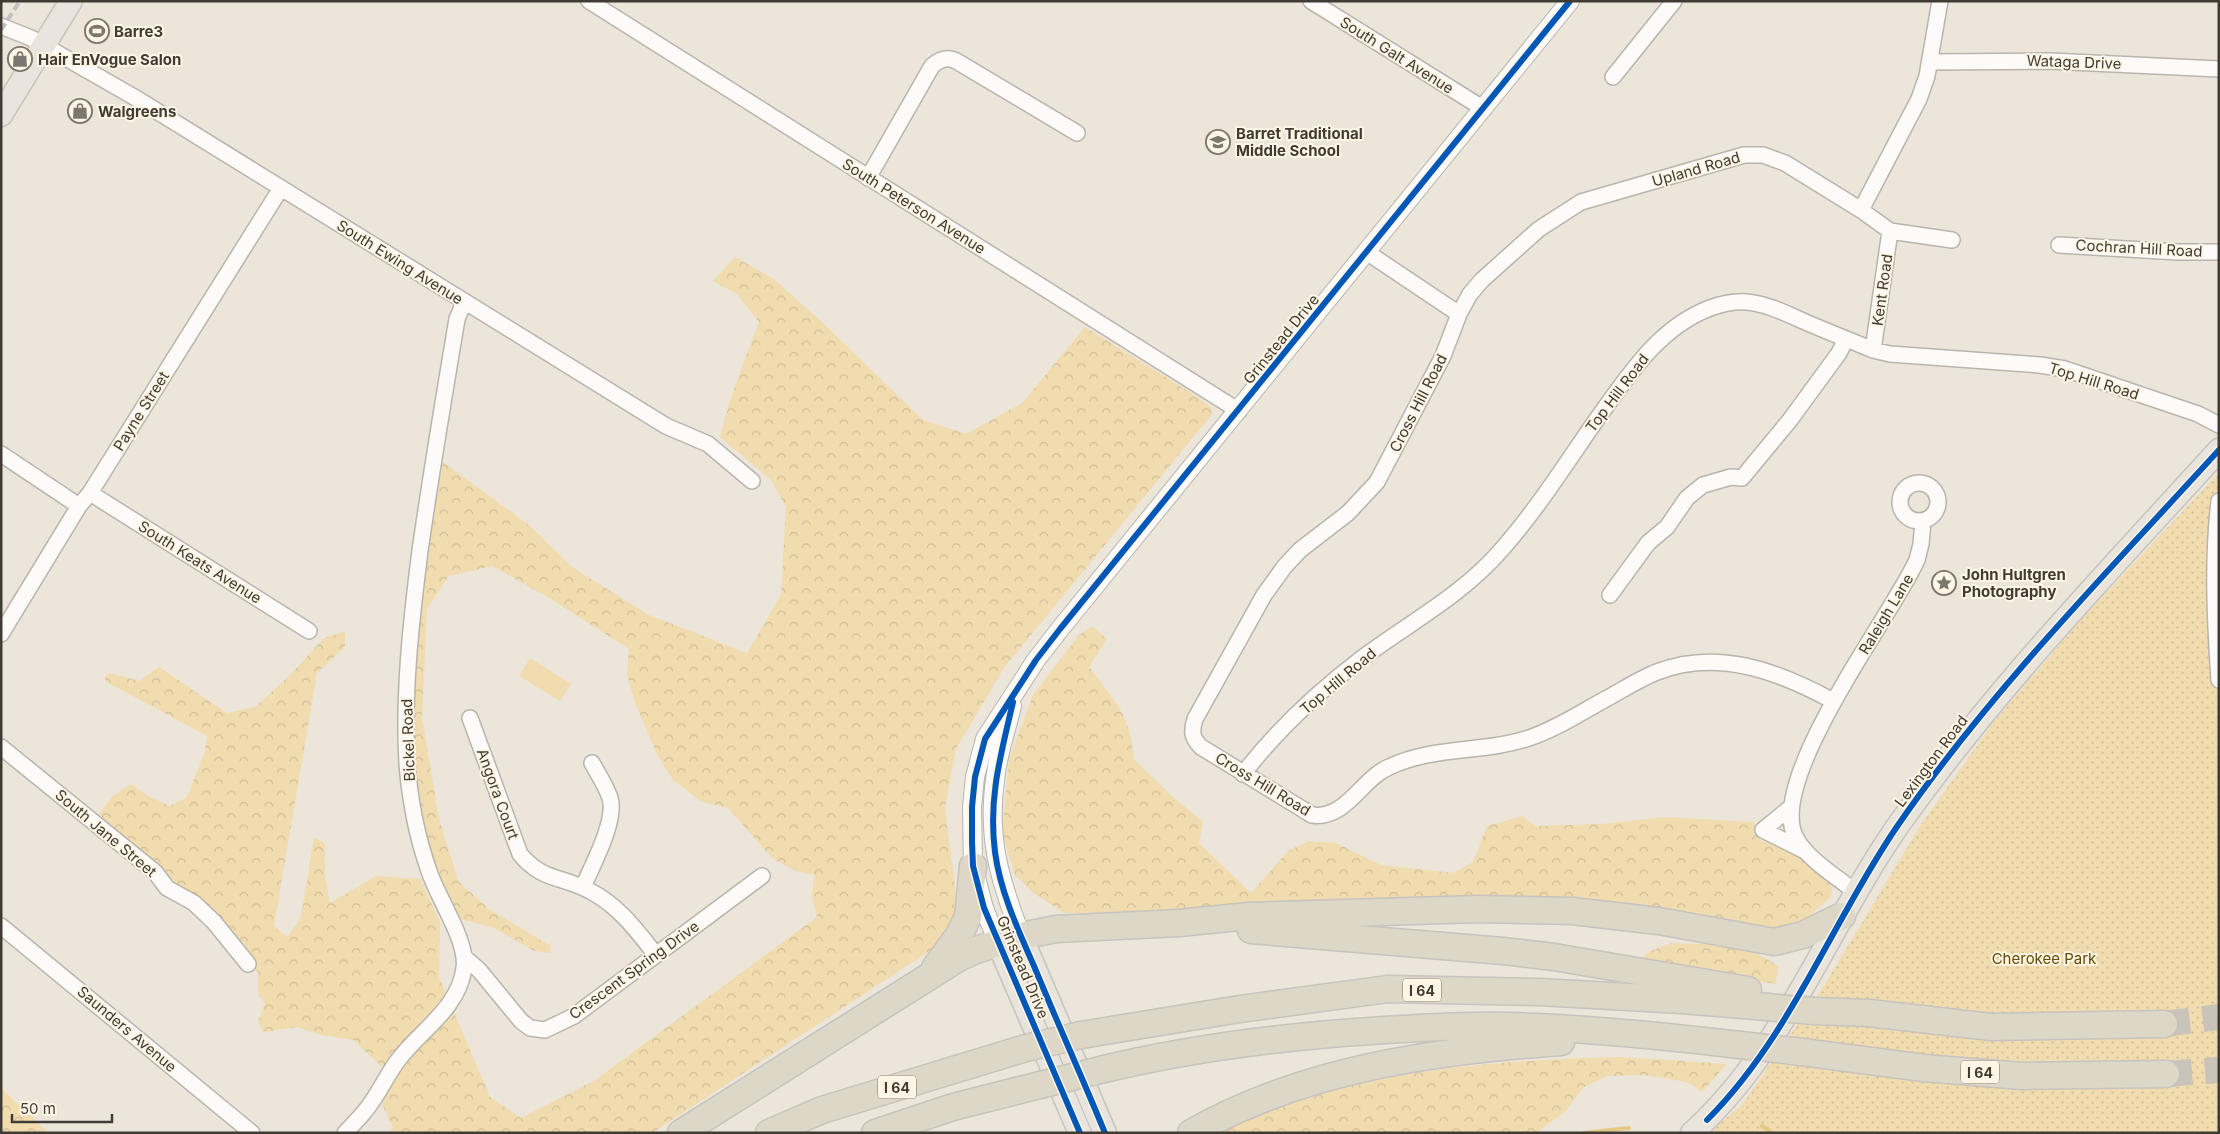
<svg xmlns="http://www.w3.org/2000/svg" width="2220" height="1134" viewBox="0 0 2220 1134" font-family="Inter,sans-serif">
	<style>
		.grass { fill: #f1dcb0 }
		.forest { fill: url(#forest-crowns) }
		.park { fill: url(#park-dots) }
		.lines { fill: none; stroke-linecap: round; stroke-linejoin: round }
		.stream { stroke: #e6c784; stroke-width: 4 }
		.motorway-tunnel { stroke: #c9c3b9; stroke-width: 26; stroke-dasharray: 26 13; stroke-linecap: butt }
		.minor-casing { stroke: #b9b5ac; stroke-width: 18 }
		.tertiary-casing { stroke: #b9b5ac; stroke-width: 20 }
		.primary-casing { stroke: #c7c3be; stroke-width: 25 }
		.motorway-casing { stroke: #c7c3be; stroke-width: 29 }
		.minor { stroke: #fcfbf9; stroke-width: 15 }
		.tertiary { stroke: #fcfbf9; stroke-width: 18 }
		.primary { stroke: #e9e5dc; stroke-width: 22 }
		.motorway { stroke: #ddd7c8; stroke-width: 26 }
		.rail { stroke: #c0c0bd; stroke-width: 4; stroke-dasharray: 8 4; stroke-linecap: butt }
		.motorway-bridge-casing { stroke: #c7c3be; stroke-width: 29; stroke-linecap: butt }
		.motorway-bridge { stroke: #ddd7c8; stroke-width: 26 }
		.cycleway-casing { stroke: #fef5e5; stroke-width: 9 }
		.cycleway { stroke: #0057b8; stroke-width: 6 }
		.labels { text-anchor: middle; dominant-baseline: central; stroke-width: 4; stroke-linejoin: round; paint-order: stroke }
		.shield { fill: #fef5e5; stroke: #797469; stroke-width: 1 }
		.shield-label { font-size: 14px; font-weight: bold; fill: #403c34 }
		.poi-label { font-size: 15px; font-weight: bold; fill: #403c34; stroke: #fef5e5; text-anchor: start }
		.street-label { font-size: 15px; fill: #403c34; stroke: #fef5e5 }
		.park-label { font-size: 15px; fill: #674b00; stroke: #fef5e5 }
	</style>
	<defs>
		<pattern id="forest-crowns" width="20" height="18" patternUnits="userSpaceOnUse" patternTransform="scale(1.25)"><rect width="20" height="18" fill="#f1dcb0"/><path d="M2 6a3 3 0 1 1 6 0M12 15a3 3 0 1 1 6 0" fill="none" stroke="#d0be98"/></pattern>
		<pattern id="park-dots" width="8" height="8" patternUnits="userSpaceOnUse" patternTransform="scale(1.25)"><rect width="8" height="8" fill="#f1dcb0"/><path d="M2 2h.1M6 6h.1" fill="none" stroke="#d0be98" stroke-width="1.8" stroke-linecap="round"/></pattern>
	</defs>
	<rect width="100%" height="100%" fill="#ebe5da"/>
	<!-- grass -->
	<path class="grass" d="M530,658L571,684L560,701L519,676Z"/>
	<!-- forest -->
	<path class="forest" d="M735,257L774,279L824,324L923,420L966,434L1022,403L1085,327L1188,391L1211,407L1213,413L1004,668L956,749L945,807L955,888L954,917L934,948L652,1133H388L393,1128L382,1104L395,1079L353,1040L321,1035L297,1027L263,1032L258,1022L265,1004L258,993V973L226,928L97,816L113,796L131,784L150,797L170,806L187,797L204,754L207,736L105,681V677L110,673L139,681L159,667L227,713L255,707L289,676L324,638L345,631V647L317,673L274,926L287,937L301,917L314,837L325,844V876L330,903L376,876L420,879L440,922L439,977L490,1097L521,1118L595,1080L817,917L812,896L814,875L791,869L772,858L728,808L702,802L673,780L658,756L636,705L627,675L629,649L551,599L492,566L449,576L427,609L422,717L439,818L458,881L489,909L549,945L552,953L534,951L494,928L460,919L434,869L414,771L411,694L418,590L443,462L529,525L572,567L649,615L747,653L781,595L786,507L771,480L720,437L731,397L759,322L737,294L713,281Z
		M1092,626L1107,639L1089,667C1115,702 1130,713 1134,759L1172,796L1203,822L1199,843L1251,893L1288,851L1309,841L1336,843L1381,865L1453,873L1473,862L1487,826L1522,816L1536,826L1601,824L1665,817L1754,822L1760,840C1790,849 1814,858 1833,883L1831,897L1796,927L1764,931L1722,918L1644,905L1531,897L1126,915L1064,913L1032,892L1015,875L1002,833L1009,760L1033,695L1079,635Z
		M1670,943C1711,945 1745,941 1779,967L1775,984L1641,959L1649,952Z
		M1620,1057L1727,1064L1702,1092L1691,1084L1681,1081L1644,1075L1608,1076L1584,1087L1565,1112L1536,1133H1219C1232,1123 1253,1118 1268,1112C1380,1069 1500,1060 1620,1057Z
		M1,1088L49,1133H1Z"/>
	<!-- park -->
	<path class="park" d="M2219,473V1133H1708L1742,1105L1825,984L1920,826L1993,723L2085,615Z"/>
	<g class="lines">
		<!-- stream -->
		<path class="stream" d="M1762,1126L1772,1133
			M1584,1133L1629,1128"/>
		<!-- motorway-tunnel -->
		<path class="motorway-tunnel" d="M2164,1024L2219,1017
			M2166,1074L2219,1070"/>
		<defs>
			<path id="minor" d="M589,1L1239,411
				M1311,1L1484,109
				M1,26L31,38L134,97L666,426L708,444L752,481
				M1930,62L2050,61L2219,69
				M1613,77L1674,1
				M868,178L932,66C940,59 948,56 958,62L1077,133
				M1861,210L1919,99L1927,76L1940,1
				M2059,245L2178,252H2219
				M1368,253L1459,314
				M1873,350L1890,231
				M1,454L79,506
				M1900 502a19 19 0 1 1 38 0a19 19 0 1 1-38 0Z
				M90,493L309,631
				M2219,501C2212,561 2215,620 2219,680
				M1610,595L1648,543L1667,527L1687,498L1703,485L1731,477L1742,478L1790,420L1839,353L1846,339
				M1,634L79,506L90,493L281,188
				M1833,701C1780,672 1718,648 1657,672C1639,679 1621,691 1604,700C1580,713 1556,729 1529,738C1484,753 1433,746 1389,767C1361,779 1346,820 1312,815L1201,747C1192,738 1191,732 1195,719L1264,595L1285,566L1300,550L1348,513L1377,482L1443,356L1459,314L1470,294L1482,280L1539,229L1581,202L1744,155H1763L1785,163L1861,210L1890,231L1952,240
				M470,718L520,854C542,881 562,876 590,891C618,905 637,931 656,955
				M1,747L155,872L167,888L194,903L214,922L248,964
				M1243,774C1276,731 1318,692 1361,659C1409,623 1463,595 1503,548C1538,508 1567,462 1597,419C1628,376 1658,328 1710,308C1721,304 1735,301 1747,302C1767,304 1785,313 1803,321C1826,331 1849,340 1873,350L1890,354L2040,365L2065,369L2198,414L2219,425
				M1791,807L1763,830L1803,850
				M583,887C592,866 617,820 610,798C606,786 598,774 592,763
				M1856,892C1838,878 1804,857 1795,836C1768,777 1891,617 1917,560L1921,544L1923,521
				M1,926L252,1133
				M464,957L479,970L521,1021L530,1028L545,1030L574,1016L762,876
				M345,1133C354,1123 364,1114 371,1103C381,1089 388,1073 399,1059C421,1030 459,1008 464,968C468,941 438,899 429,871C417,837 410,801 407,764C403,693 411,622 420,551C431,473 444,396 457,319L464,302"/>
			<path id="tertiary" d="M1012,706C1007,728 999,750 996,773C986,836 999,878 1021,936
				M998,943L984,908L973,866L972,807L975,777L985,739L1036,660L1060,629L1570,1"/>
			<path id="primary" d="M1,115L71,1
				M1021,936L1105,1133
				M998,943L1080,1133
				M1692,1133C1785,1049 1827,928 1897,827C1993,691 2108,572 2219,450"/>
			<path id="motorway" d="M1251,930L1503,951L1554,957L1748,990
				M935,968L959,935L968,917L973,866
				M1814,1011L1869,1013L1991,1027L2164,1024
				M1081,1035L1240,1009L1388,989L1540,992L1682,1000L1767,1007
				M1794,1051L1924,1068L2022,1076L2166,1074
				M1092,1072C1188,1048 1286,1036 1385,1030C1435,1027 1486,1024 1536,1027C1604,1030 1672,1037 1740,1045
				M681,1133L960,957L976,950L1021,936L1056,929L1179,923L1249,916L1479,909L1572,911L1659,921L1774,942L1803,935L1842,916
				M769,1133L822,1110L1026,1048
				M875,1133L953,1107L1040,1085
				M1191,1133C1303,1069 1434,1051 1561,1042"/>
		</defs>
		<!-- minor casing -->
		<use href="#minor" class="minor-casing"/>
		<!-- tertiary casing -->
		<use href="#tertiary" class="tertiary-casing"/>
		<!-- primary casing -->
		<use href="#primary" class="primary-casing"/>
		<!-- motorway casing -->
		<use href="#motorway" class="motorway-casing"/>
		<!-- minor -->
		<use href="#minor" class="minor"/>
		<!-- tertiary -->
		<use href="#tertiary" class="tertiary"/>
		<!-- primary -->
		<use href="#primary" class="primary"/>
		<!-- motorway -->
		<use href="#motorway" class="motorway"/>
		<!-- rail -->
		<path class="rail" d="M1,30L20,1"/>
		<defs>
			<path id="motorway-bridge" d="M1767,1007L1814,1011
				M1740,1045L1794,1051
				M1026,1048L1081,1035
				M1040,1085L1092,1072"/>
		</defs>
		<!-- motorway-bridge casing -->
		<use href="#motorway-bridge" class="motorway-bridge-casing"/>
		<!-- motorway-bridge -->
		<use href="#motorway-bridge" class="motorway-bridge"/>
		<defs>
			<path id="cycleway" d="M1013,702C1001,754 988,798 995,852C1000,891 1018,930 1034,966C1057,1022 1082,1077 1105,1133
				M1707,1120C1790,1037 1831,924 1896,828C1990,691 2108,572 2219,450
				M1080,1133L984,908L973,866L972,842V807L975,777L985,739L1036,660L1060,629L1570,1"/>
		</defs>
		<!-- cycleway casing -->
		<use href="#cycleway" class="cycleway-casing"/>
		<!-- cycleway -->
		<use href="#cycleway" class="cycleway"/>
	</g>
	<!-- icons -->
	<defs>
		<symbol id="stadium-ring" viewBox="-11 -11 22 22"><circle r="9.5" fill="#fef5e5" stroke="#7c776e" stroke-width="1.5"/><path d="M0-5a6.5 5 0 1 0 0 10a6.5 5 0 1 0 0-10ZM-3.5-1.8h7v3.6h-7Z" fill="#7c776e"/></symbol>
		<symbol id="shop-ring" viewBox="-11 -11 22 22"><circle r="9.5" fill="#fef5e5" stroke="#7c776e" stroke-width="1.5"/><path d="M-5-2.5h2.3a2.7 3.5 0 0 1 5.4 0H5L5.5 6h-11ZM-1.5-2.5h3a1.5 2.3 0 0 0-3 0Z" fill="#7c776e"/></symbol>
		<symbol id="school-ring" viewBox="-11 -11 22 22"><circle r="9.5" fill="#fef5e5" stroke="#7c776e" stroke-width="1.5"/><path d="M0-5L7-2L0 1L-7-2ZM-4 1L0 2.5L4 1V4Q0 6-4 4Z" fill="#7c776e"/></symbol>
		<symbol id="sight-ring" viewBox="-11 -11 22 22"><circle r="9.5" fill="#fef5e5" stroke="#7c776e" stroke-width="1.5"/><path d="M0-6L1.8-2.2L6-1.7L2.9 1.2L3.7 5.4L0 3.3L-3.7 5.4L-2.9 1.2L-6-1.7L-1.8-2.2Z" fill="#7c776e"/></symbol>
	</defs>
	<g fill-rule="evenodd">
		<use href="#stadium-ring" x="83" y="17" width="28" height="28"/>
		<use href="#shop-ring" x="6" y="45" width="28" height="28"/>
		<use href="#shop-ring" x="66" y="97" width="28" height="28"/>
		<use href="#school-ring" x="1204" y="128" width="28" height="28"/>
		<use href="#sight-ring" x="1930" y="569" width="28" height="28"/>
	</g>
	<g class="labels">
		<!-- shield labels -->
		<g class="shield">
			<rect x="1403" y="978.5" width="38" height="23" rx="4"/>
			<rect x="1961" y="1060.5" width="38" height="23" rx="4"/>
			<rect x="878" y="1075.5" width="38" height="23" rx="4"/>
		</g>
		<g class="shield-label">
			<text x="1422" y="990">I 64</text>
			<text x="1980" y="1072">I 64</text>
			<text x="897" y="1087">I 64</text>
		</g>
		<!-- poi labels -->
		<g class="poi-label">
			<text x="114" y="31">Barre3</text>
			<text x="38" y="59">Hair EnVogue Salon</text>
			<text x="98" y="111">Walgreens</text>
			<text x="1236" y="133">Barret Traditional<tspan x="1236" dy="17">Middle School</tspan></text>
			<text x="1962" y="574">John Hultgren<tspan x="1962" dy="17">Photography</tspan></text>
		</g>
		<!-- street labels -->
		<g class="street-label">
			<text transform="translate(1397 55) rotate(32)">South Galt Avenue</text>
			<text transform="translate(2074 62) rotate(2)">Wataga Drive</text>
			<text transform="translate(1696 169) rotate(-16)">Upland Road</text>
			<text transform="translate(914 206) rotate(32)">South Peterson Avenue</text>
			<text transform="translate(2139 248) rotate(3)">Cochran Hill Road</text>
			<text transform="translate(400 262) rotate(32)">South Ewing Avenue</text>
			<text transform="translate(1882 290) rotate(-82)">Kent Road</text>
			<text transform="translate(1281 339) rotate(-51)">Grinstead Drive</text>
			<text transform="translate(2094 381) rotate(17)">Top Hill Road</text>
			<text transform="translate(1617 393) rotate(-53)">Top Hill Road</text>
			<text transform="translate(1418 403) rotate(-63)">Cross Hill Road</text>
			<text transform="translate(141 411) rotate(-58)">Payne Street</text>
			<text transform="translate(200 562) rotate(32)">South Keats Avenue</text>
			<text transform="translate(1886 614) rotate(-59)">Raleigh Lane</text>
			<text transform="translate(1338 681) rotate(-40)">Top Hill Road</text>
			<text transform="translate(408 740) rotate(-92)">Bickel Road</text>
			<text transform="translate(1931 761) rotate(-53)">Lexington Road</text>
			<text transform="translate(1263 784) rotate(31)">Cross Hill Road</text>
			<text transform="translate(498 794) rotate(70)">Angora Court</text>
			<text transform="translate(106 833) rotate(40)">South Jane Street</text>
			<text transform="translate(1023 967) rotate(67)">Grinstead Drive</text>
			<text transform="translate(634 970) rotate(-36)">Crescent Spring Drive</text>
			<text transform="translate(127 1029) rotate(40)">Saunders Avenue</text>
		</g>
		<!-- park labels -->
		<g class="park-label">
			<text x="2044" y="958">Cherokee Park</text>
		</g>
	</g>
	<!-- border -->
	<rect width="2220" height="1134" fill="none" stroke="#403c34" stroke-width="5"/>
	<!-- scale -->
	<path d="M12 1114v8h100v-8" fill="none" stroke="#403c34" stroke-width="2.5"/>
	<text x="20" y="1114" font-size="15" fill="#403c34" stroke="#fef5e5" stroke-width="4" paint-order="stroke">50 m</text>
</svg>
